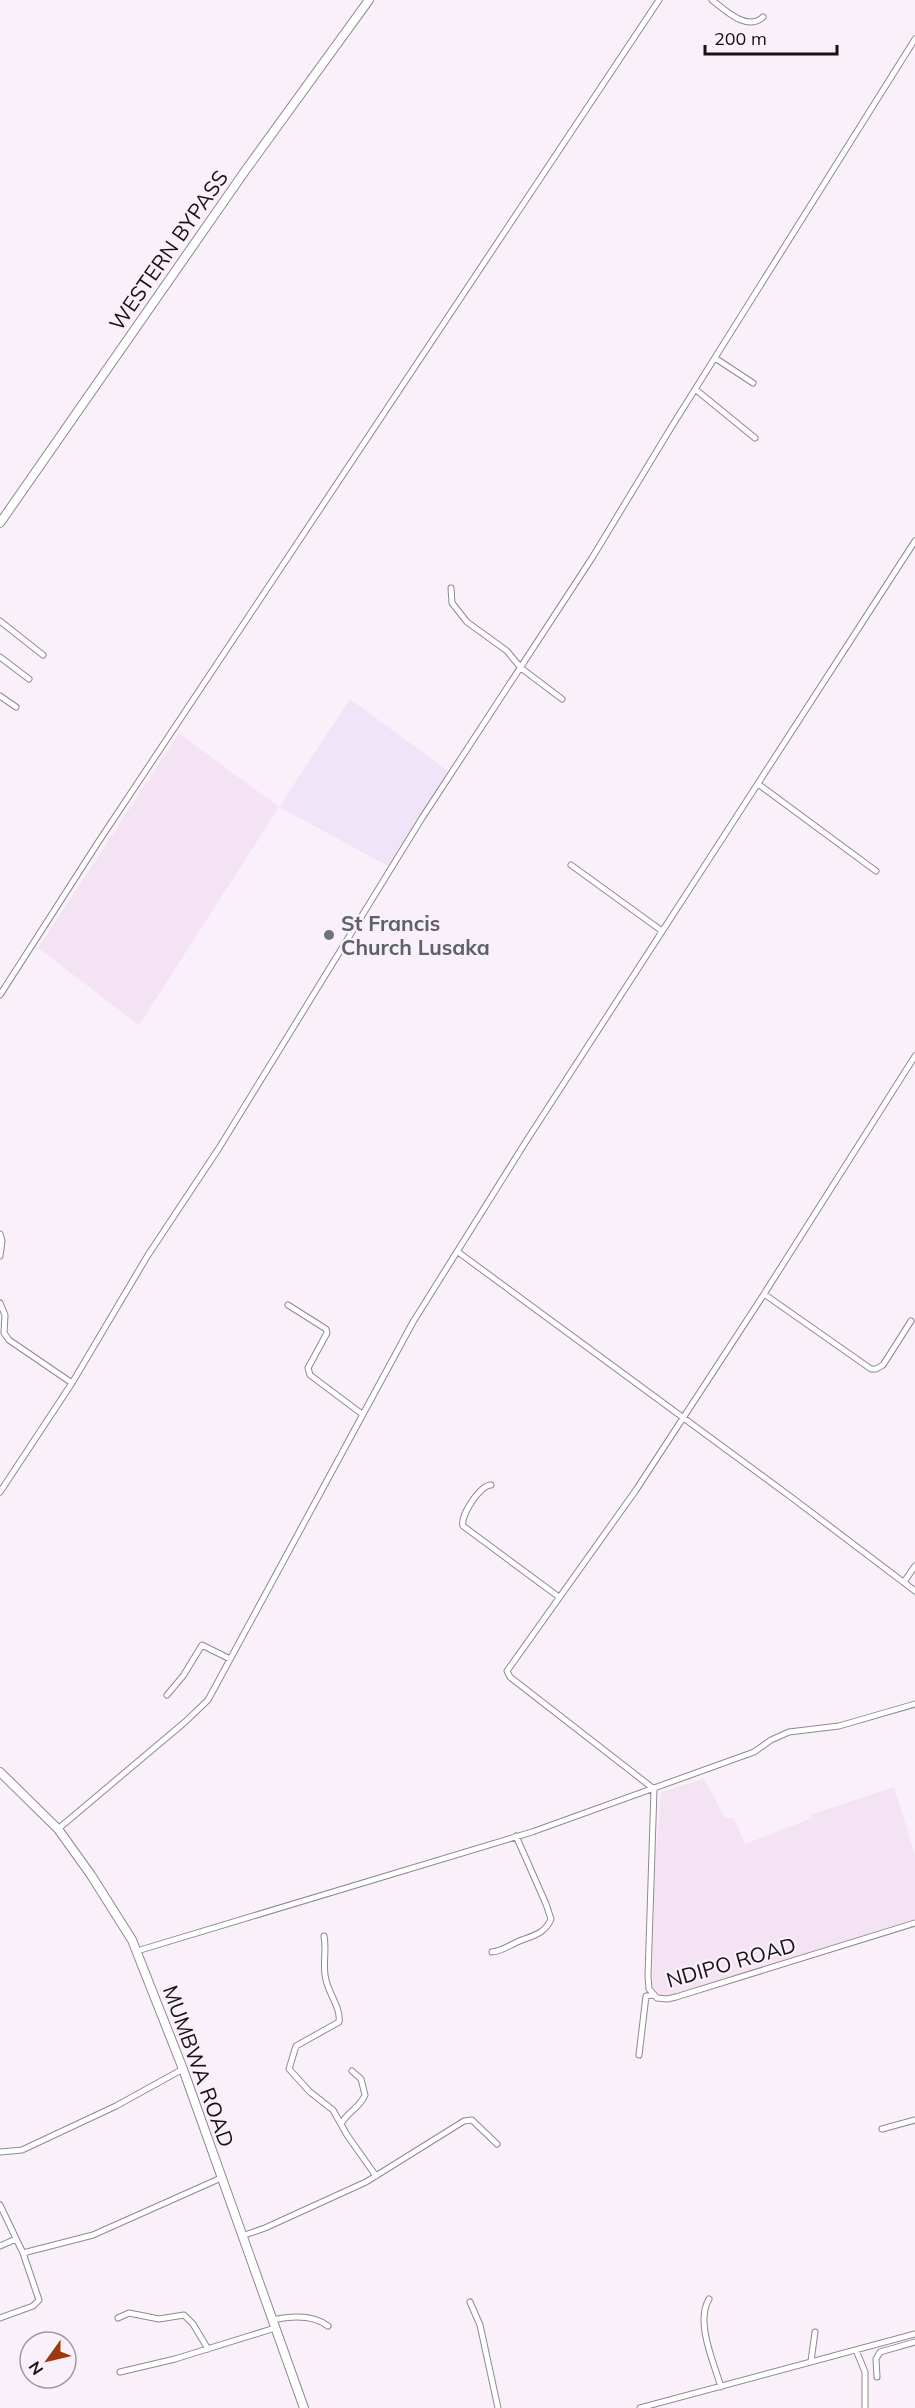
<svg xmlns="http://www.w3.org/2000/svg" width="915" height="2408" viewBox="0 0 915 2408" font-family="Mulish,sans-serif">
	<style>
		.commercial { fill: #f0e4f9 }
		.built { fill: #f4e4f3 }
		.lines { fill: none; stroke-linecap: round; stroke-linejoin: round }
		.street-casing { stroke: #918891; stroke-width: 7 }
		.primary-casing { stroke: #918891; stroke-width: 10 }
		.street { stroke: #fff; stroke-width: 5 }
		.primary { stroke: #fff; stroke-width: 8 }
		.worship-dot { fill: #6b7280; stroke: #faf0f9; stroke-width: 2 }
		.labels { text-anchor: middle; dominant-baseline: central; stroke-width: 4.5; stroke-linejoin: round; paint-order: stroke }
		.street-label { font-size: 21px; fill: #161316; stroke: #faf0f9 }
		.worship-label { font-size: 21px; font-weight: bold; fill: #5b616d; stroke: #faf0f9; text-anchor: start }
	</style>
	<rect width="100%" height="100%" fill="#faf0f9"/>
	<!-- commercial -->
	<path class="commercial" d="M350,699L449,772L390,867L279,807Z"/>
	<!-- built -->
	<path class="built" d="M179,733L279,807L139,1025L38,948Z
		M704,1779L725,1818H734L745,1844L812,1818L810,1815L894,1787L915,1855V1923L670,1999L662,1998L652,1992L655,1867L661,1792Z"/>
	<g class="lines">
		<defs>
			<path id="street" d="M712,0C725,10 747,32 763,17
				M715,358L753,383
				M695,389L755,438
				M451,588L452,603L467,622L507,651L521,668L562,699
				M0,621L43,655
				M0,657L29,679
				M0,696L16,707
				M758,784L876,871
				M571,865L662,931
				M0,995L97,844L659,0
				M915,1056L764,1294L636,1490L507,1671L510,1677L654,1789L648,1976L649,1989L657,1998L667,1999L676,1997L915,1923
				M458,1252L795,1500L915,1591
				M0,1256L2,1241L0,1234
				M764,1294L871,1369H876L883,1365L911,1321
				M0,1303L5,1315L4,1333L9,1340L72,1383
				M288,1305L326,1329L327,1333L308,1368L310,1375L362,1414
				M491,1485C480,1485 460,1516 463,1526L559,1597
				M0,1492L72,1383L148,1255L219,1148L422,818L592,558L672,426L915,39
				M904,1582L915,1566
				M167,1695L183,1676L202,1645L230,1659
				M58,1829L185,1722L208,1700L413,1322L525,1143L915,541
				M324,1936C327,1951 322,1965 326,1980C329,1994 341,2008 339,2022L296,2046L289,2069L310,2092L333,2110L347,2135L376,2176
				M137,1951L532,1832L754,1752L771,1740L789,1732L839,1726L915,1704
				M492,1952C501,1951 507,1947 515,1943C529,1936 544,1936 551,1919L546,1904L516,1836
				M639,2055L646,1996L653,1995
				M341,2124C347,2112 360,2108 365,2095L361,2079L352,2071
				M882,2129L915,2120
				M0,2152L22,2150L116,2106L183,2069
				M0,2205L23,2253L39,2300L33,2306L0,2318
				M242,2236L265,2228L366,2182L464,2121L472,2120L497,2144
				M0,2246L16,2239
				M23,2253L93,2235L221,2178
				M709,2299C695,2322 714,2363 721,2387
				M470,2302L480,2325L498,2408
				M118,2318L129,2313L159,2319L184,2315L193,2324L208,2349
				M272,2320C290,2316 313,2314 328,2326
				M856,2350L865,2372V2408
				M811,2361L815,2332
				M120,2372L175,2359L275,2328
				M877,2377L876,2359L880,2352L915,2342
				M640,2408L915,2334"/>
			<path id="primary" d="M0,523L245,171L369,0
				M0,1772L58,1829L91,1875L132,1940L183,2069L304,2408"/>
		</defs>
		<!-- street casing -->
		<use href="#street" class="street-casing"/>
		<!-- primary casing -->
		<use href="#primary" class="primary-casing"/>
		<!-- street -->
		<use href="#street" class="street"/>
		<!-- primary -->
		<use href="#primary" class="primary"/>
	</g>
	<!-- markers -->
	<circle class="worship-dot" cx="329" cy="935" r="6"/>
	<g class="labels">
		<!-- street labels -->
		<g class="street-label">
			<text transform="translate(168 250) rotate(-55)">WESTERN BYPASS</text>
			<text transform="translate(731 1962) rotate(-16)">NDIPO ROAD</text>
			<text transform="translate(199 2066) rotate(70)">MUMBWA ROAD</text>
		</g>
		<!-- worship labels -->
		<g class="worship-label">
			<text x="341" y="923">St Francis<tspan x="341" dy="24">Church Lusaka</tspan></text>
		</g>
	</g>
	<!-- north arrow -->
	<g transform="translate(48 2360) rotate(236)"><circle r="28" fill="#faf0f9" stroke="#9f989e" stroke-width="1.5"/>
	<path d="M0-4.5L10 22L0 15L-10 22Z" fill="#9e3810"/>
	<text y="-9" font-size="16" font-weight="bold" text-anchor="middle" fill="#161316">N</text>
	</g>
	<!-- scale -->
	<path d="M705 45v9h132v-9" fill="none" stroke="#161316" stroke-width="3"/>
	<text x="714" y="45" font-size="18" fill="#161316" stroke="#faf0f9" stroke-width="4.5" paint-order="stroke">200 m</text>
</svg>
